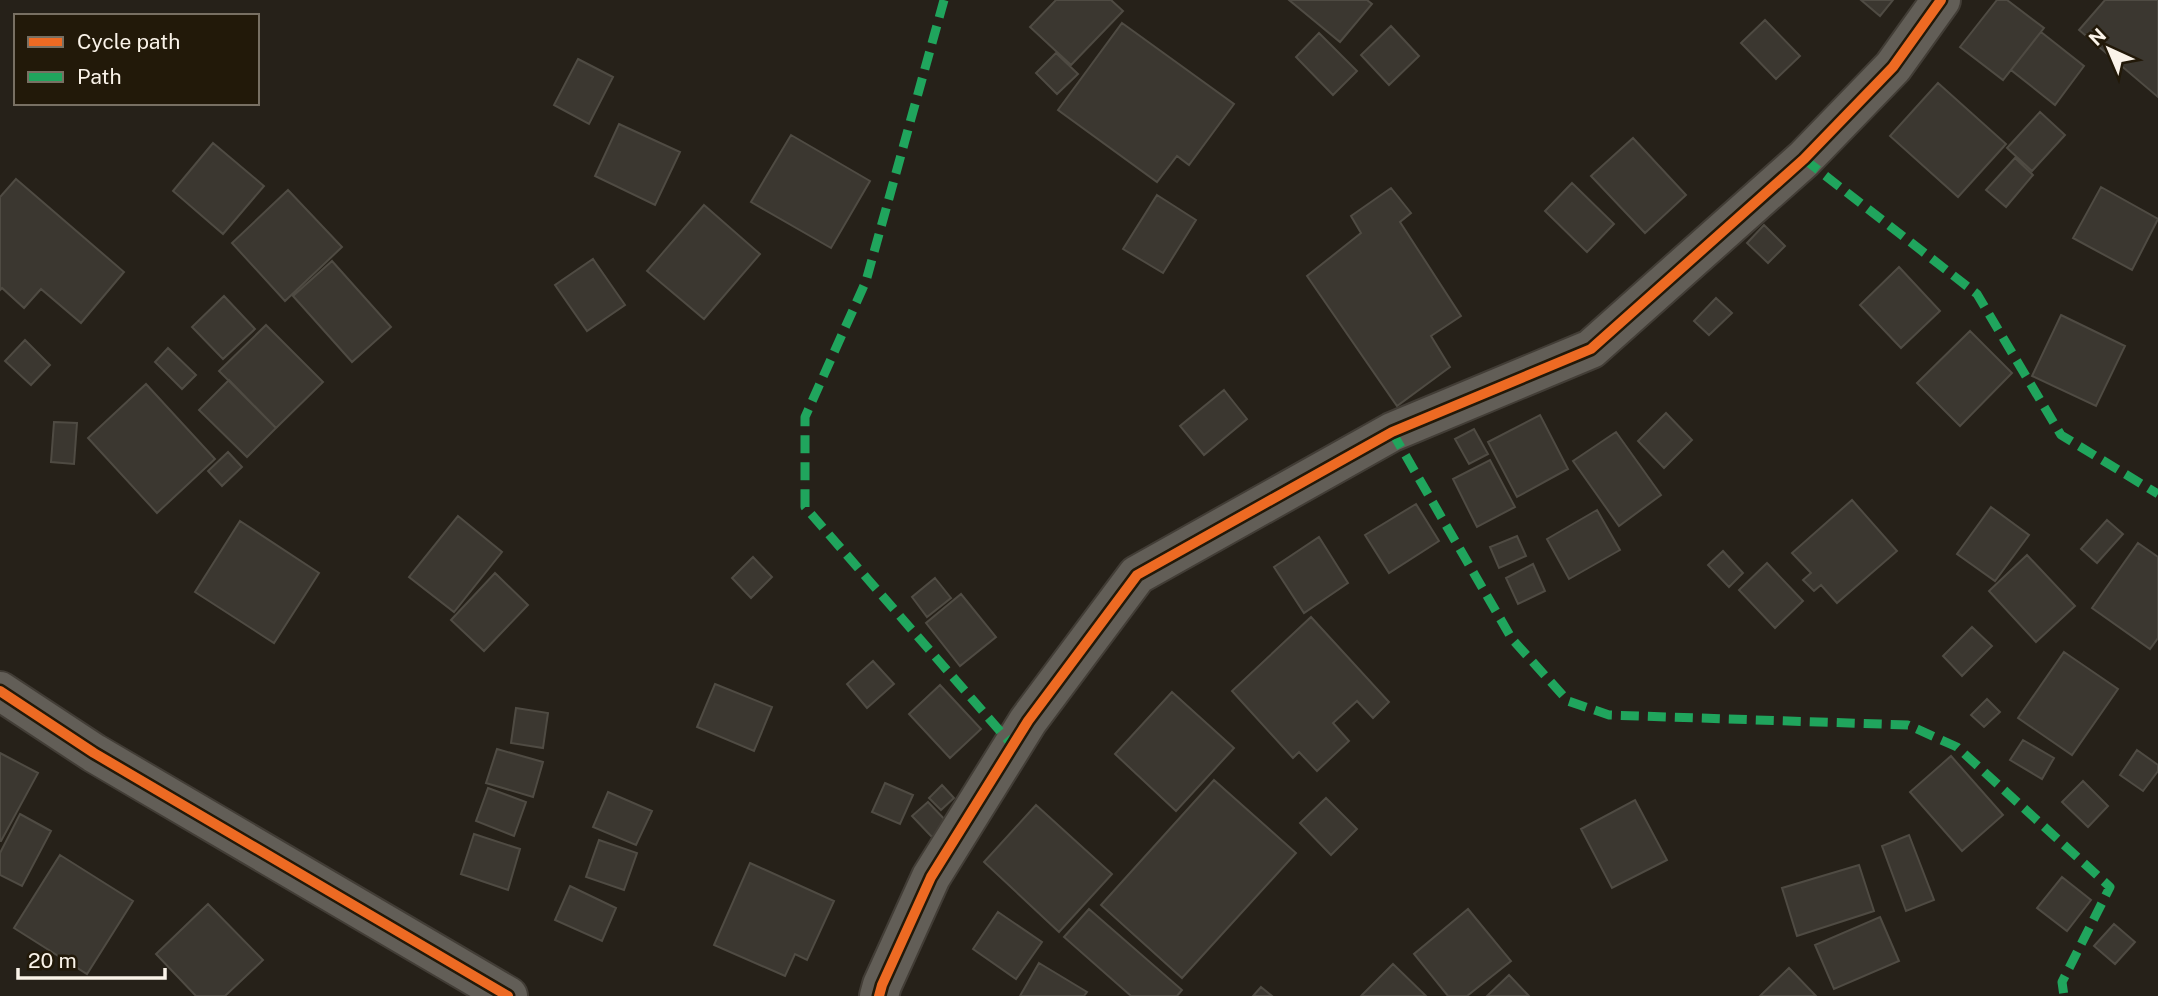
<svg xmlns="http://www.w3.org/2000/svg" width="2158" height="996" viewBox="0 0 2158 996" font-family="'Public Sans',sans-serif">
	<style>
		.building { fill: #3b3730; stroke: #4f4b43; stroke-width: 2 }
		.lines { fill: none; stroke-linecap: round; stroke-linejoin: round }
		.minor-casing { stroke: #423d36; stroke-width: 42 }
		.minor { stroke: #625e57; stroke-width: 38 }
		.quiet { stroke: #20a55d; stroke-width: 9; stroke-dasharray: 18 9; stroke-linecap: butt }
		.cycleway-casing { stroke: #221909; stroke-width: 15 }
		.cycleway { stroke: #ed6a23; stroke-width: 10 }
	</style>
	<rect width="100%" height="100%" fill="#262119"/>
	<!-- building -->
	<path class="building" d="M1056,0H1111L1123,11L1071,65L1030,27Z
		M1289,0H1367L1372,4L1340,42Z
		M1861,0H1893L1880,16Z
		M1997,0H2007L2044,28L2003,80L1960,47Z
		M2105,0H2158V97L2079,30Z
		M1765,20L1800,56L1776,79L1741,43Z
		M1122,23L1234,104L1189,165L1177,156L1157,182L1058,110Z
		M1391,26L1419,56L1389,85L1361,55Z
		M2041,32L2084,66L2055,105L2011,70Z
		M1319,33L1357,71L1333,95L1296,57Z
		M1056,53L1078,74L1057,94L1036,73Z
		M578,59L613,77L589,124L554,105Z
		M1938,83L2006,144L1958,197L1890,136Z
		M2040,112L2065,135L2032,171L2007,148Z
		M619,124L680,152L655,205L595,176Z
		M791,135L870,181L831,248L751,202Z
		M1633,138L1686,195L1645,233L1591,176Z
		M213,143L264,186L223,234L173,191Z
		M2015,158L2033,175L2006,207L1986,190Z
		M16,179L124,272L81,323L41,289L24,308L2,288L0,290V197Z
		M1572,183L1614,224L1587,252L1545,211Z
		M2101,187L2158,219L2132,270L2073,238Z
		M1391,188L1411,213L1400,222L1461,316L1431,336L1450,367L1397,406L1307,276L1361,233L1351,216Z
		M288,190L342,247L285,301L232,243Z
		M1157,195L1196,220L1163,273L1123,249Z
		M704,205L760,254L704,319L647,271Z
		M1764,225L1785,246L1768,263L1747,243Z
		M593,259L625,305L587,331L555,285Z
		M332,261L391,327L352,362L293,296Z
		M1899,267L1940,311L1901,348L1860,305Z
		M224,296L255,329L223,359L192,327Z
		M1716,298L1732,313L1709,335L1694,321Z
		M2061,315L2125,346L2096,406L2032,376Z
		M266,325L323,382L276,428L219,371Z
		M1970,331L2012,373L1960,426L1917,383Z
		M25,340L50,365L31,385L5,361Z
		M168,348L196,375L182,389L155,362Z
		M229,380L276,428L247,457L199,410Z
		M146,384L215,459L157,513L88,438Z
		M1224,390L1247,419L1204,455L1180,426Z
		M1666,413L1692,440L1664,468L1638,441Z
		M1540,415L1568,469L1517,497L1488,442Z
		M54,422L77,423L74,464L51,462Z
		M1474,429L1488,454L1469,464L1455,439Z
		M1616,432L1661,495L1619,526L1573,461Z
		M228,452L242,467L222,486L208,471Z
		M1490,460L1515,507L1477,527L1453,479Z
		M1852,500L1897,551L1837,603L1821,585L1814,591L1803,580L1811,573L1792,553Z
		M1416,504L1439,541L1389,573L1365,535Z
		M1991,507L2029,535L1995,581L1957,554Z
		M1597,510L1620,550L1569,579L1547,539Z
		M458,516L502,552L454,612L409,577Z
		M2107,520L2123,534L2097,563L2081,549Z
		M240,521L319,573L274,643L195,592Z
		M1517,536L1526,556L1499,568L1490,547Z
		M1319,537L1348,583L1304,613L1274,567Z
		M2138,543L2158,557V638L2150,649L2092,608Z
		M1723,551L1743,573L1729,587L1708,565Z
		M2027,555L2075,606L2036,642L1989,591Z
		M753,557L772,577L751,598L732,578Z
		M1767,563L1803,601L1775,628L1739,590Z
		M1533,564L1545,591L1518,604L1506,578Z
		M495,573L528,605L484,651L451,620Z
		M935,578L951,598L927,617L912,597Z
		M961,594L996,637L960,666L926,623Z
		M1311,617L1389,702L1373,718L1357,701L1333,723L1349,741L1317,771L1299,752L1293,758L1232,691Z
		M1972,627L1992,646L1962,676L1943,656Z
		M2064,652L2118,689L2072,755L2018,718Z
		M873,661L894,684L867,708L847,684Z
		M715,684L772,707L754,751L697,727Z
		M940,685L981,729L950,758L909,714Z
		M1172,692L1234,748L1176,811L1115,754Z
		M1987,699L2000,712L1984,727L1971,715Z
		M516,708L548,713L543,748L511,743Z
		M2023,740L2054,758L2042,779L2010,760Z
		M497,749L543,762L533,797L486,783Z
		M2137,750L2158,765V771L2143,791L2120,775Z
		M0,753L38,773L1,841H0Z
		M1951,756L2003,815L1962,851L1910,792Z
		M1214,780L1296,853L1182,978L1101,905Z
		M2083,781L2108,806L2088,827L2062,802Z
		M885,783L913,795L900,824L872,812Z
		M942,785L954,798L941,810L929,798Z
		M488,788L526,802L514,836L476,821Z
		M608,792L652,811L636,845L593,827Z
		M1326,798L1357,829L1331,855L1300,823Z
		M1635,800L1667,860L1612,888L1581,829Z
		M928,802L948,823L932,837L912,816Z
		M1036,805L1112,874L1059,932L984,862Z
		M20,814L51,831L22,886L0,875V853Z
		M474,834L520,849L508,890L461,874Z
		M1909,835L1934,900L1906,911L1882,846Z
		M599,840L637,853L624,890L586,877Z
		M60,855L133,901L87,974L14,928Z
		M750,863L834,901L807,960L795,954L785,976L714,945Z
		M1859,865L1874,911L1797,936L1782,888Z
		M2062,877L2091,900L2067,931L2037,908Z
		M570,886L616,908L602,941L555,920Z
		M208,904L263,960L225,996H196L156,954Z
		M1089,909L1182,990L1177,996H1131L1064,937Z
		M1468,909L1511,961L1467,996H1448L1414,954Z
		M998,912L1042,942L1016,979L973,949Z
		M1880,917L1899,961L1834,989L1815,945Z
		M2114,924L2135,942L2115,964L2094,946Z
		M1039,963L1087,992L1084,996H1020Z
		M1393,964L1426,996H1361Z
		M1789,968L1816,996H1760Z
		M1509,975L1529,996H1487Z
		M1261,987L1272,996H1253Z"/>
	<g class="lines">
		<defs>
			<path id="minor" d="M0,691L94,753L508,996
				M879,996L882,985L931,877L1028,721L1137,575L1392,432L1591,349L1804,159L1893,67L1941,0"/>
		</defs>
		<!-- minor casing -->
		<use href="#minor" class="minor-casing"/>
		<!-- minor -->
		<use href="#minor" class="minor"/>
		<!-- quiet -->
		<path class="quiet" d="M944,0L866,281L805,417V507L1013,746
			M1804,159L1977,294L2061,435L2158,494
			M1392,432L1512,639L1568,701L1609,715L1908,725L1957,747L2110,887L2062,982L2064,996"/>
		<defs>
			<path id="cycleway" d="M0,691L94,753L508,996
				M879,996L882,985L931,877L1028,721L1137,575L1392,432L1591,349L1804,159L1893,67L1941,0"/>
		</defs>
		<!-- cycleway casing -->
		<use href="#cycleway" class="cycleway-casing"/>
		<!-- cycleway -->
		<use href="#cycleway" class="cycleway"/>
	</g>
	<!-- legend -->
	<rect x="14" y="14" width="245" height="91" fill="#221909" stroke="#787063" stroke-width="2"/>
	<rect x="28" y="37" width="35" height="10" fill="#ed6a23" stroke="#787063" stroke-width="2"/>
	<text x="77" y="49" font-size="21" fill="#faf3e9">Cycle path</text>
	<rect x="28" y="72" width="35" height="10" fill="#20a55d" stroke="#787063" stroke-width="2"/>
	<text x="77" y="84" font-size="21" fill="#faf3e9">Path</text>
	<!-- north arrow -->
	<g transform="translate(2109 49) rotate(316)" stroke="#221909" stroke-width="5" paint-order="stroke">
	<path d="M0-5L12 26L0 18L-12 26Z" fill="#faf3e9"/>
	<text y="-10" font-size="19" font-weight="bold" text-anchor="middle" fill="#faf3e9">N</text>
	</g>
	<!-- scale -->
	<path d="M18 968v10h147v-10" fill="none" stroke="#faf3e9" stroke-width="3.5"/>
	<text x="28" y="968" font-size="21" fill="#faf3e9" stroke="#221909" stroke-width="5" paint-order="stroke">20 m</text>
</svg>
